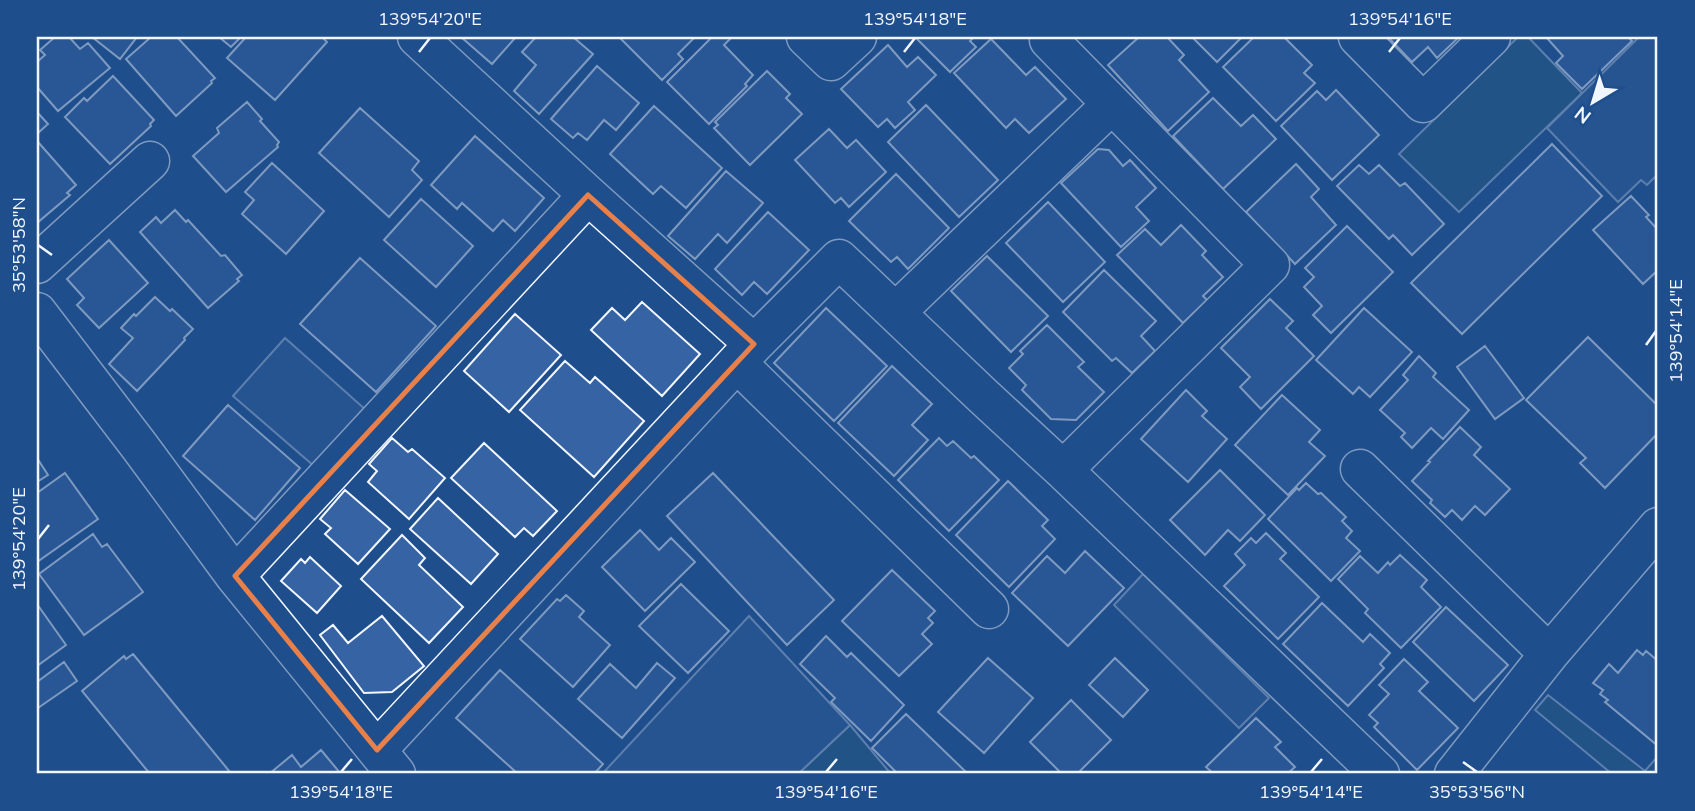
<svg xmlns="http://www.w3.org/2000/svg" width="1695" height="811" viewBox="0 0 1695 811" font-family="Mulish,sans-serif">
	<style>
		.green { fill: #245a82; stroke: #a8bbd7; stroke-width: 2 }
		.parking { fill: #305b95; stroke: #a8bbd7; stroke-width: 2 }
		.building { fill: #3563a3; stroke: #f2f6ff; stroke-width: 2 }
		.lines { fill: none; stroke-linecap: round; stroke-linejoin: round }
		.minor-casing { stroke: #f2f6ff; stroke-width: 41 }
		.minor { stroke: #1f4e8c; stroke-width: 38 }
		.marked { fill: none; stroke: #ea8049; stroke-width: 5; stroke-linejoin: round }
		.ticks { fill: none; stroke: #f2f6ff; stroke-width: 2.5 }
		.neatline { fill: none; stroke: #f2f6ff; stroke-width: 2.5 }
		.ticks-label { font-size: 18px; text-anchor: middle; fill: #f2f6ff }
	</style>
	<rect width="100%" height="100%" fill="#1f4e8c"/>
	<!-- green -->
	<path class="green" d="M1518,37H1528L1582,93L1459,212L1399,154Z
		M1548,695L1645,771L1658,756V774H1612L1535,710Z
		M850,725L891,774H798Z"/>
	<!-- parking -->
	<path class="parking" d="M1639,37H1658V174L1647,185L1641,180L1618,202L1547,128Z
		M285,338L366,410L314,466L233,396Z
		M1143,574L1269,698L1239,728L1114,605Z
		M749,616L850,725L798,774H602Z"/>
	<!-- building -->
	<path class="building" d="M55,37H69L80,49L88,43L110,68L58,111L37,87V62L45,55L40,50Z
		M92,37H137L120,59Z
		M151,37H177L215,78L211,81L212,83L176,116L126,59Z
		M219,37H241L231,47Z
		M246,37H322L327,42L275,100L227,58Z
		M461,37H516L492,64Z
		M536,37H560L562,38L564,37H573L593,54L539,114L514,91L536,65L522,52Z
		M619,37H695L678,54L683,59L662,80Z
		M712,37H732L724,45L753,75L745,84L747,86L709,124L667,82Z
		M915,37H974L970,41L976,47L950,72Z
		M1139,37H1167L1184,55L1179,60L1209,92L1168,131L1108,65Z
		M1192,37H1242L1217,62Z
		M1254,37H1284L1312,65L1304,73L1315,83L1276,121L1223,67Z
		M1388,37H1459L1437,58L1428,47L1412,62Z
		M1546,37H1628L1632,41L1582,89L1556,63L1563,56Z
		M991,39L1026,75L1035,67L1066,99L1029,133L1015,119L1006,128L954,73Z
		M888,45L907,67L918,57L936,75L908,102L915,110L895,128L887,119L878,127L841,89Z
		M597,66L639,103L616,130L604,120L587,140L578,133L573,138L551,119Z
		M767,71L790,94L786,98L802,114L750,165L714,128L718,125L715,122Z
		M113,76L154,120L150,124L151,126L110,164L65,117L84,98L87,101Z
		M1336,90L1379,135L1332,180L1281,126L1317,91L1326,100Z
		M1213,98L1241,126L1253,115L1276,139L1223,189L1173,136Z
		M247,102L262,119L260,121L279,142L277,145L278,147L226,192L193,156L219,133L217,128Z
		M926,105L998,180L959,217L888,142Z
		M654,106L722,168L686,208L661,186L653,194L610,154Z
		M360,108L419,161L412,170L422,180L389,217L319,153Z
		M37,112L48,124L37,134Z
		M829,129L847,148L856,140L886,172L849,207L841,198L835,203L795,160Z
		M475,136L544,198L515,231L503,220L493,231L462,203L457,209L431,185Z
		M38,142L76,185L67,193L70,195L37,223V144Z
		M1552,144L1602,196L1462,334L1411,283Z
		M1098,149L1109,150L1123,166L1130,160L1156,188L1136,207L1149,221L1121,247L1061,183Z
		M272,163L324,211L286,254L242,214L254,200L245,192Z
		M1296,164L1319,189L1311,197L1336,225L1295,264L1246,212Z
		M1359,165L1369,174L1379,165L1400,186L1405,183L1444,224L1412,255L1393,235L1389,239L1337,186Z
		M726,171L763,203L727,243L718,234L695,259L668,236Z
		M896,174L949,228L908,269L897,257L891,262L849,221Z
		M1631,196L1649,215L1646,217L1658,230V270L1643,284L1593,230Z
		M421,199L473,246L436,287L384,240Z
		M1048,202L1105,262L1063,302L1006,243Z
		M175,210L186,222L188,220L221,256L225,255L242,275L237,279L239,281L208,308L140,232L156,217L161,223Z
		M768,212L809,250L767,294L754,282L742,295L715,269Z
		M1181,225L1206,251L1202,255L1223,277L1203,296L1207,300L1183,323L1117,255L1145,229L1161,245Z
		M1347,226L1393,272L1331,333L1313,315L1322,306L1304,287L1314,277L1305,268Z
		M109,240L148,283L99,328L77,305L84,298L67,279Z
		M987,256L1048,316L1011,352L951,291Z
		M360,258L436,326L376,392L300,324Z
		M1104,270L1156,321L1141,336L1155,351L1132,373L1116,358L1112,361L1063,312Z
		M155,297L170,311L172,309L193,329L184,338L185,340L137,391L109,364L133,338L121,328L134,314L136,316Z
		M1270,299L1293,321L1286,328L1314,356L1261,409L1240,387L1250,377L1221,348Z
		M642,302L700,354L662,396L591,330L612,308L625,320Z
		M826,308L887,366L834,421L774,363Z
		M1364,308L1412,352L1370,397L1359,387L1353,394L1316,360Z
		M515,314L561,355L509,412L464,371Z
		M1047,325L1084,362L1078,367L1104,392L1076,420L1051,419L1022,390L1026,385L1009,368L1023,354L1020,351Z
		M1588,337L1658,406V433L1605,488L1580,463L1586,458L1526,400Z
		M1485,346L1524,398L1495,419L1457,367Z
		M1419,356L1436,373L1433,377L1469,410L1443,439L1431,428L1412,448L1401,437L1405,433L1380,410L1408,380L1403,375Z
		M565,361L590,383L595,377L644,421L594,477L520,410Z
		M892,366L932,404L912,425L928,440L894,476L838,423Z
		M1186,390L1207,411L1202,416L1227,439L1188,482L1141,439Z
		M1282,395L1320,430L1309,442L1325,456L1288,495L1235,445Z
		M228,405L300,468L255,520L183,456Z
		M1460,427L1481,447L1474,455L1510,489L1485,515L1475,506L1462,520L1452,510L1445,517L1430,503L1432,500L1412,481L1430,462L1428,461Z
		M392,438L408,452L412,449L445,478L409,519L368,482L377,471L369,464Z
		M939,438L947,446L953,441L971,458L974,456L999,480L949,531L898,480Z
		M484,443L557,511L533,536L524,528L515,537L451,478Z
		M37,458L48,475L37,482Z
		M1220,470L1265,515L1240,541L1228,530L1205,555L1170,520Z
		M65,473L98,519L37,562V493Z
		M713,473L834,600L787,645L667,516Z
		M1008,481L1048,520L1042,526L1055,539L1009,587L956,535Z
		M1306,483L1318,494L1321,493L1346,517L1342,521L1352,531L1346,538L1360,551L1331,581L1268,519L1297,488L1299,490Z
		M345,490L390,529L358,564L325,534L331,528L320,519Z
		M438,498L498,554L471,584L410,529Z
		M640,530L659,550L671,538L695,562L645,611L602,567Z
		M1266,533L1286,553L1280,559L1319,597L1278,639L1224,586L1245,565L1235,554L1251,538L1256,543Z
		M93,534L102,547L107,544L143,592L84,635L39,574Z
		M402,535L425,558L419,565L463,607L429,643L361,579Z
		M1085,551L1124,588L1068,646L1012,593L1047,556L1065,573Z
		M1400,555L1427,580L1421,587L1441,607L1401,648L1365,613L1368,609L1338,579L1360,556L1378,573L1388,562L1390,565Z
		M310,557L341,586L317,613L281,581L301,559L305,563Z
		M892,570L935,611L928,618L933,623L922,634L932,644L899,676L842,621Z
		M681,584L729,631L688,673L639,626Z
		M566,595L584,611L579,617L610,645L573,687L520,639L557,599L560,601Z
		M1322,603L1363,642L1370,634L1390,653L1380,664L1384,668L1348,706L1283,644Z
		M37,604L66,645L37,666Z
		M1446,607L1508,665L1474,701L1413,642Z
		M382,616L424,666L392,692L364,693L320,635L333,625L348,643Z
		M826,636L847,657L851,653L904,705L871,741L831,702L835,698L800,664Z
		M1637,650L1643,655L1646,651L1658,661V746L1605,702L1608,700L1600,694L1603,690L1593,683L1609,664L1618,673Z
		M133,654L230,772L227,774H150L82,691L124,656L126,659Z
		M988,658L1033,698L984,753L938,712Z
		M1115,658L1148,690L1123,717L1089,685Z
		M1404,659L1428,682L1419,691L1458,728L1417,770L1374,727L1378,723L1369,715L1389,694L1379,685Z
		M64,662L77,681L38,708L37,705V682Z
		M657,663L675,678L622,738L578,699L610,664L636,688Z
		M500,670L603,764L594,774H518L456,718Z
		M1071,700L1111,740L1077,774H1062L1030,742Z
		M906,714L966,772L964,774H898L872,748Z
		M1256,718L1281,742L1275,747L1295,767L1287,774H1214L1206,767Z
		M321,750L341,774H269L292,755L301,767Z"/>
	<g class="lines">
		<defs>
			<path id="minor" d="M417,37L588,195L754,344
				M806,37L831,61L857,37
				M1358,37L1423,103L1491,37
				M1049,40L1270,265L1063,470
				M37,264L150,161
				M37,312L140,447L235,576L396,774
				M896,312L1111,105
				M737,363L989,609
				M1360,469L1549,654
				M235,576L588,195
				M377,750L754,344L839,259L983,396L1063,470L1380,774
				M1454,774L1549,654L1658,527"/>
		</defs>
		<!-- minor casing -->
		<use href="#minor" class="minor-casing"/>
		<!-- minor -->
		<use href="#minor" class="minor"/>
	</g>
	<!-- marked area -->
	<path d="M0 0H1695V811H0ZM588,195L754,344L377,750L235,576Z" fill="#1f4e8c" fill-opacity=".55" fill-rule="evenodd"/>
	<path class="marked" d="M588,195L754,344L377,750L235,576Z"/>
	<!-- ticks -->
	<path class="ticks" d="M419,52L430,38M904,52L915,38M1389,52L1400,38M38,245L52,255M1646,345L1656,331M38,539L49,525M1463,762L1477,772M341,772L352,759M826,772L837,759M1311,772L1322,759"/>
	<!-- border -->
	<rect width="1695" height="811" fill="none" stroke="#1f4e8c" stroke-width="77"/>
	<!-- north arrow -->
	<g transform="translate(1593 102) rotate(218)" stroke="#1f4e8c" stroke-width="5" paint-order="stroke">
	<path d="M0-5L12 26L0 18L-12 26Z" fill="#f2f6ff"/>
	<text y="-10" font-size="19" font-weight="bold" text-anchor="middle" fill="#f2f6ff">N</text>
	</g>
	<rect x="38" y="38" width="1618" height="734" class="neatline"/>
	<g class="ticks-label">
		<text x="430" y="25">139°54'20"E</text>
		<text x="915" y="25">139°54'18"E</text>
		<text x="1400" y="25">139°54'16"E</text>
		<text transform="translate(19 245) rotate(-90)" y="6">35°53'58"N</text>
		<text transform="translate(1676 331) rotate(-90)" y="6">139°54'14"E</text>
		<text transform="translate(19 539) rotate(-90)" y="6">139°54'20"E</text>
		<text x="341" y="798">139°54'18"E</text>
		<text x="826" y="798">139°54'16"E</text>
		<text x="1311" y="798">139°54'14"E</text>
		<text x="1477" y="798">35°53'56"N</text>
	</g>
</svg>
